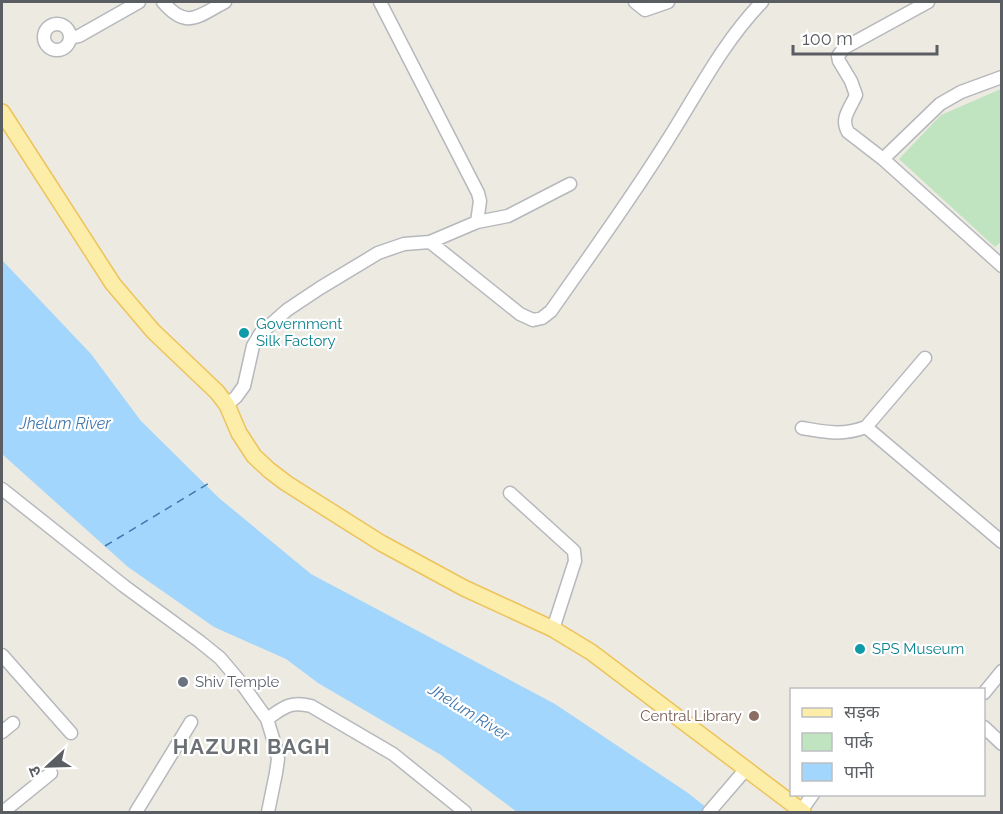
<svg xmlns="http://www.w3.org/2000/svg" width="1003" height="814" viewBox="0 0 1003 814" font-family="Raleway,'Noto Sans Devanagari',sans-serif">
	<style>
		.green { fill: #bfe4bf }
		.water { fill: #a3d6fc }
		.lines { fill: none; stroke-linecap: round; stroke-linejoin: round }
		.ferry { stroke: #4177ae; stroke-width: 1.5; stroke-dasharray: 8 6; stroke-linecap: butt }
		.minor-casing { stroke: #b5b8bc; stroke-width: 15 }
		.major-casing { stroke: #edc35b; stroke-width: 18 }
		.minor { stroke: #fff; stroke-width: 12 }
		.major { stroke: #fceea8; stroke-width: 15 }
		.culture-dot { fill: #0f9aa8; stroke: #fff; stroke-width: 2 }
		.worship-dot { fill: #6b7280; stroke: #fff; stroke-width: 2 }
		.education-dot { fill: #8d6e63; stroke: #fff; stroke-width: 2 }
		.labels { text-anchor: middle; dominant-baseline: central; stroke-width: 4.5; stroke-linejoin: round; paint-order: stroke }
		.culture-label { font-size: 15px; fill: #0d838f; stroke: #fff; text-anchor: start }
		.worship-label { font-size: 15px; fill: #5b616d; stroke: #fff; text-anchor: start }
		.education-label { font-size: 15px; fill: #785e54; stroke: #fff; text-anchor: end }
		.water-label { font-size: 16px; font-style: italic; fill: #4177ae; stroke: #fff }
		.district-label { font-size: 21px; font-weight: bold; letter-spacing: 1.5px; fill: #6b7074; stroke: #fff }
	</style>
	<rect width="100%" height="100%" fill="#edeae2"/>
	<!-- green -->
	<path class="green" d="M1001,89L1002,241L995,247L899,159L941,115Z"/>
	<!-- water -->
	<path class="water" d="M2,260L91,354L141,421L219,498L311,574L555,704L688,793L712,812H517L441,755L318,683L286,659L214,627L128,567L2,454Z"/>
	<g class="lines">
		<!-- ferry -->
		<path class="ferry" d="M105,546L211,482"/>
		<defs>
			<path id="minor" d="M163,2C187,30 198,16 225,2
				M380,2L478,193L480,201L477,222
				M635,2L645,10L668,2
				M928,2L844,48L838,56L839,61L851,81L856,95C850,109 840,118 848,132L883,159L1002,266
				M44 37a13 13 0 1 1 26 0a13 13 0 1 1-26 0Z
				M70,38L79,36L139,2
				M883,159L940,104L961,92L1002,77
				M430,242L520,314L533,320L542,318L551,311C590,255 631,199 667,141C697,94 723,42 762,2
				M925,358L866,427L1002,542
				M227,405L236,397L244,386L253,346L260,334L287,310L320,288L378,253L404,244L430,242L477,222L508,216L570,184
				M802,428C826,432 842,436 866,427
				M2,489L124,586L199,641L220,658L242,684L267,719L275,745L278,759L276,773L268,812
				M510,493L574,551L575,561L553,629
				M2,655L71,733
				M984,693L1002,671
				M267,719C284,707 290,701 311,706L393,754L465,812
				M984,727L1002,744
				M2,732L13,723
				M801,811L813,794
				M3,812L51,773
				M136,812L191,722
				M709,812L746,769"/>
			<path id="major" d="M2,112L113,284L153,331L217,392L227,405L239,433L254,456L269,470L286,483L381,543L464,588L553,629L591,652L803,812"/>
		</defs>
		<!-- minor casing -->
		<use href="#minor" class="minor-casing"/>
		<!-- major casing -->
		<use href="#major" class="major-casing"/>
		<!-- minor -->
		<use href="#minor" class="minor"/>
		<!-- major -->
		<use href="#major" class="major"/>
	</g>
	<!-- markers -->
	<g class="culture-dot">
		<circle cx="244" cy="333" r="6"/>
		<circle cx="860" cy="649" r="6"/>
	</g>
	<circle class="worship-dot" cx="183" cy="682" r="6"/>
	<circle class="education-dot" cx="754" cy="716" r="6"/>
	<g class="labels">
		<!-- culture labels -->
		<g class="culture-label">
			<text x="256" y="324">Government<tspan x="256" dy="17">Silk Factory</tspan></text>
			<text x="872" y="649">SPS Museum</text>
		</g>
		<!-- worship labels -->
		<g class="worship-label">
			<text x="195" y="682">Shiv Temple</text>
		</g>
		<!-- education labels -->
		<g class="education-label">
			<text x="742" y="716">Central Library</text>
		</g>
		<!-- water labels -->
		<g class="water-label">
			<text x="65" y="423">Jhelum River</text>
			<text transform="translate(469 712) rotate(32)">Jhelum River</text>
		</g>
		<!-- district labels -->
		<g class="district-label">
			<text x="252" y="746">HAZURI BAGH</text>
		</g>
	</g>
	<!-- border -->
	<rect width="1003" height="814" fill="none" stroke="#5a5e62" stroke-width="6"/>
	<!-- legend -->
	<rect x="790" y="688" width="195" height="108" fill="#ffffff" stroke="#bdbfc0" stroke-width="1.5"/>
	<rect x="802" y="708" width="30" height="9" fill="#fceea8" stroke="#bdbfc0" stroke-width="1.5"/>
	<text x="844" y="718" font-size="18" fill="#5a5e62">सड़क</text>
	<rect x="802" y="733" width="30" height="18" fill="#bfe4bf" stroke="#bdbfc0" stroke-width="1.5"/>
	<text x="844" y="748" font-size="18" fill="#5a5e62">पार्क</text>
	<rect x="802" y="763" width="30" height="18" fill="#a3d6fc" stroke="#bdbfc0" stroke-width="1.5"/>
	<text x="844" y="778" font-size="18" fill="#5a5e62">पानी</text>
	<!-- north arrow -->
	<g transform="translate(48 766) rotate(248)" stroke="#ffffff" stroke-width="4.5" paint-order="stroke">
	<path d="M0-4.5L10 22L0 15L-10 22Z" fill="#5a5e62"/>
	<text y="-9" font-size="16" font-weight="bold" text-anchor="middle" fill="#5a5e62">उ</text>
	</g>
	<!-- scale -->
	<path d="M793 45v9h144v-9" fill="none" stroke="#5a5e62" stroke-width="3"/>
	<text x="802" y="45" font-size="18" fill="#5a5e62" stroke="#ffffff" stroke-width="4.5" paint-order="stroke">100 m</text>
</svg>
